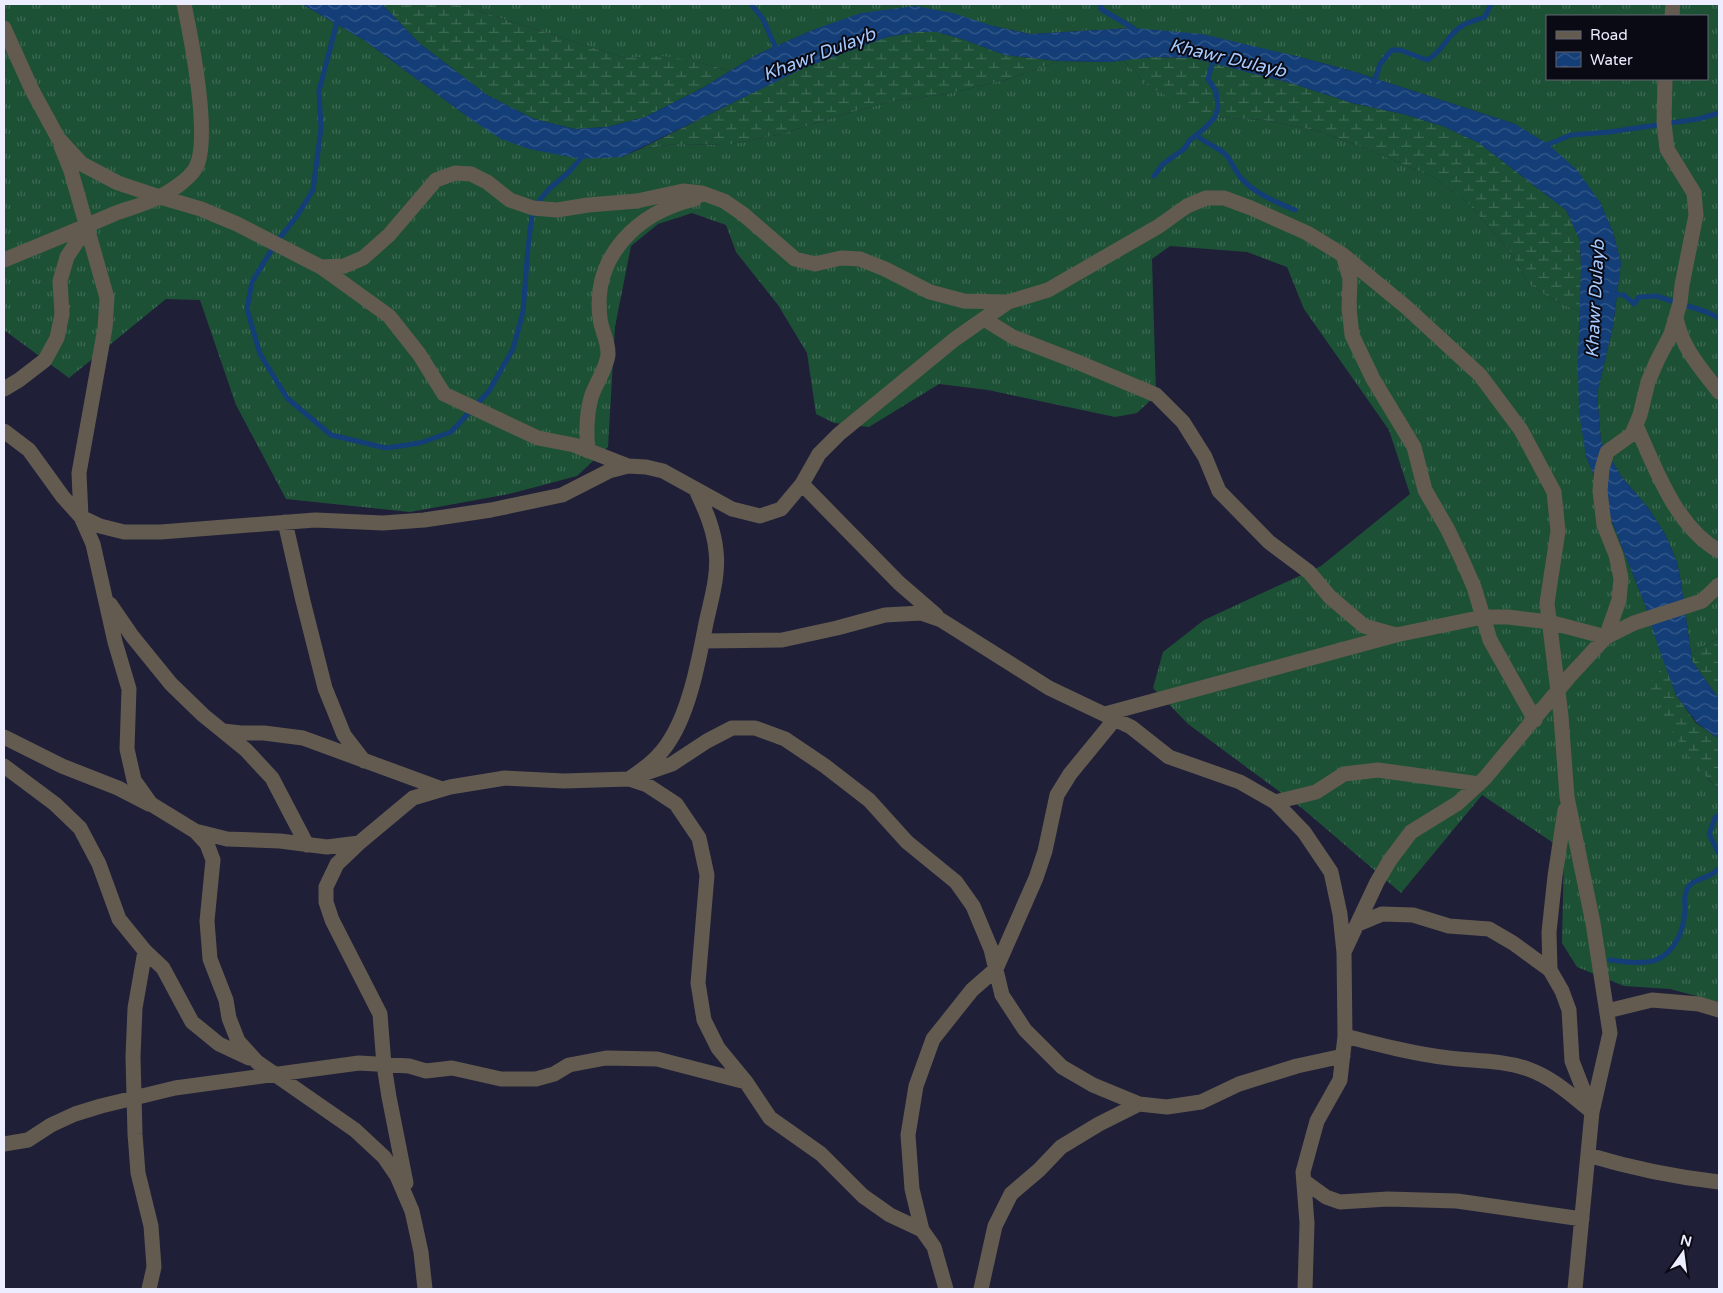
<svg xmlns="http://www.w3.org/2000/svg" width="1723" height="1293" viewBox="0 0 1723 1293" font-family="'Varela Round',sans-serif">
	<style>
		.grass { fill: url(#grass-tufts); fill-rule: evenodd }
		.wetland { fill: url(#wetland-marsh) }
		.water { fill: url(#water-waves) }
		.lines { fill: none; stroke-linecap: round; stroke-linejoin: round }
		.stream { stroke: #133e77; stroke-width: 5 }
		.minor { stroke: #635b50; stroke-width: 15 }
		.labels { text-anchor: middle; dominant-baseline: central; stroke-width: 4; stroke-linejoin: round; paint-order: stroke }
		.water-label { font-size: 18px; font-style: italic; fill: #a6cafe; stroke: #0a0a15 }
	</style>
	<defs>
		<pattern id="grass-tufts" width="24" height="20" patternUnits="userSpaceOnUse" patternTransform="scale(1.25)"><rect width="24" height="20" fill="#1d5136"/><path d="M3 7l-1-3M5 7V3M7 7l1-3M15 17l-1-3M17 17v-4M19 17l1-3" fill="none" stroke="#3e6a54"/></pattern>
		<pattern id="wetland-marsh" width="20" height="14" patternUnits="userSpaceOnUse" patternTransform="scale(1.25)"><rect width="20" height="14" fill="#1d5136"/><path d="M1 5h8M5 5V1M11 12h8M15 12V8" fill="none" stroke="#3e6a54"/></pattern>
		<pattern id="water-waves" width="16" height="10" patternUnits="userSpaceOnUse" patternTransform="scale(1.25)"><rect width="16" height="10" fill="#133e77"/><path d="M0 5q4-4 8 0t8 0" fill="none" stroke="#365a8b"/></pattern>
	</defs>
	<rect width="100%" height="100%" fill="#1f1f38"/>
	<!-- grass -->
	<path class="grass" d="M4,4H302L364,40L472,120L622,157L640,149L676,144L728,145L781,134L848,113L899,100L946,94L1009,79L1059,61L1110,62L1123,60L1147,85L1215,117L1263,120L1314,130L1362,147L1433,177L1467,202L1509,250L1529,284L1547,296L1580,312L1578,365L1586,456L1645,605L1666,666L1655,674L1708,779L1719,789V1002L1670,989L1624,986L1577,967L1562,943L1564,850L1482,795L1401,893L1303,809L1188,724L1153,688L1163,652L1204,620L1321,566L1410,494L1389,430L1304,309L1287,267L1247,252L1170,246L1152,259L1156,395L1137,413L1115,417L988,390L939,384L869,427L834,423L816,414L807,353L778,305L736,252L726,225L692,213L658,224L631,246L615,327L608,447L577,476L509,494L410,512L286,499L236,405L200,300L166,299L69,378L4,330Z
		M457,4H1719V638L1691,653L1681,582L1677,562L1665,534L1649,509L1621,476L1601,442L1597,394L1613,326L1621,263L1613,232L1600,202L1515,124L1352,71L1296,56L1133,28L1030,34L993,26L815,29L756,55L730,71L702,63L664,57L625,58ZM1547,16H1707V79H1547Z"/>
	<!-- wetland -->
	<path class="wetland" d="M382,4H457L625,58L664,56L702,63L730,71L704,87L645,117L607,127L575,129L534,119L487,95L419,43Z
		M917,32H937L962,39L1005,55L1059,61L1009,79L946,94L899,100L848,113L781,134L728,145L676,144L640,149L804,67L887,37Z
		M1153,57L1193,58L1291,83L1352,103L1403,114L1443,126L1479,143L1566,210L1580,240L1581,268L1580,312L1547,296L1529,284L1509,250L1467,202L1433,177L1362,147L1314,130L1263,120L1215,117L1175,101L1147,85L1123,60Z
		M1719,638V699L1692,661L1691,653Z
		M1666,666L1676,695L1696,723L1719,739V789C1688,761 1666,725 1650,687L1655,674Z"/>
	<!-- water -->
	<path class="water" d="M302,4H382L419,43L487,95L534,119L575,129L607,127L645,117L704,87L756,55L815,29L861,13L915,6L953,13L993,26L1030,34L1133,28L1202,34L1296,56L1352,71L1515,124L1548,144L1577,170L1600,202L1613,232L1621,263L1613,326L1597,394L1601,442L1621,476L1649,509L1665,534L1677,562L1681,582L1692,661L1719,699V739L1697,723L1676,695L1659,649L1645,605L1586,456L1579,412L1578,365L1581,268L1580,240L1566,210L1479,143L1443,126L1403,114L1352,103L1291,83L1192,58L1153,57L1110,62L1059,61L1005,55L962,39L937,32H917L887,37L804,68L622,157L580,159L529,149L501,139L472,120L364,40Z"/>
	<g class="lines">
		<!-- stream -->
		<path class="stream" d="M751,4L763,19L777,51
			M1101,4V9L1133,28L1136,31
			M338,18L319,91L321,128L313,190L297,216L275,244L252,282L247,309L260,354L287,398L331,435L386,448L420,443L451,432L489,391L513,349L523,312L528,248L533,208L549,189L569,172L580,159L582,154
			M1374,83L1380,64L1392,50H1400L1427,60C1441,53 1446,38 1459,28C1466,22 1476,20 1485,17L1491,4
			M1196,135C1205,143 1216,146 1225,154C1232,161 1235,172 1242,179C1254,193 1278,203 1295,210
			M1544,146L1571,135L1609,132L1698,119L1719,113
			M1154,176L1163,164L1184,149L1190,140L1205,128L1215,117L1218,107L1216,91L1208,79L1214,57
			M1611,294L1624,295L1634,304L1639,297L1656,296L1707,312L1719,318
			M1719,815L1715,818L1709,834L1719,854
			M1610,960C1638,963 1661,969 1677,940C1682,932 1684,921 1685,911C1685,902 1683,892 1690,885C1698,877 1712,878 1719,868"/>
		<!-- minor -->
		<path class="minor" d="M1672,16L1673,4
			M4,28L32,90L58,138L82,164L118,183L160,197L201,209L237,224L321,267L344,266L363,258L389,235L436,180L455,173L471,174L487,182L510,200L533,208L557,210L588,205L637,201L683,191L702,193L724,201L743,214L795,259L815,264L841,258L860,259L885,269L930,292L964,301L1008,302L1048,290L1159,226L1187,206L1206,198H1224L1251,208L1307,233L1343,255L1406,307L1480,375L1521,430L1554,492L1558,531L1547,603L1561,716L1567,797L1593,923L1610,1033L1592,1112L1575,1289
			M61,146L71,171L107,298L105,328L79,473L81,517L100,526L124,532H161L315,520L383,523L424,520L491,510L562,495L609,471L628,466
			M1343,255L1350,279L1349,308L1352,335L1373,379L1414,447L1425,490L1448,530L1464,564L1474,587L1490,640L1535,720
			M4,260C41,245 79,229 116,213C130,208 146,204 159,197C170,192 189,179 195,169C212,142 191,37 184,4
			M321,267L389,316L419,354L444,394L538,438L574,445L628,466L646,467L663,471L732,509L760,516L781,509L802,484L819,454L839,434L955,339L1008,302
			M1676,318C1683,350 1700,367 1719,392
			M984,319L1013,337L1075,361L1156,395L1183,422L1205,457L1219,491L1269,542L1309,572L1330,597L1364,626L1396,635
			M4,389L19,380L45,360L57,338L62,314L60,281L67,257L87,226
			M1636,425C1655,468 1676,527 1719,551
			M4,431L29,450L63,497L81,517L93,544L115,642L129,689L127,749L134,780L151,804L195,831L207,844L213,860L207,921L210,959L226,1000L229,1018L238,1041L257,1062L355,1130L384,1157L397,1176L412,1211L421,1252L425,1289
			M588,451C586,432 586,416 591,398C595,384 606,370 608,355C609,342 601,330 600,318C592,256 638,212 695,199
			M802,484L899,583L936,615
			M696,490C705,509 714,529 716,551C719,575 711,600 706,623C699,659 690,709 670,740C660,757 645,768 629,779L647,785L676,804L699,838L707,875L698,983L704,1020L718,1048L746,1082L770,1118L821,1154L863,1196L890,1215L922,1230L934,1247L946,1289
			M285,522L303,601L325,688L344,735L364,761
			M110,604L132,636L171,684L203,715L246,750L272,778L307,845
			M1606,637L1619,600L1621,578L1616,555L1604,525L1600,491L1602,469L1607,452L1632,434L1640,415L1648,382L1657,361L1671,334L1680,303L1682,285L1696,215L1694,193L1667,149L1664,123L1665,79
			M703,641L782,640L837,628L885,615L921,613L941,620L1049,688L1131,727L1169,757L1240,782L1275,802L1304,832L1331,872L1340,914L1344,953L1345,1036L1340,1080L1317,1121L1303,1172L1307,1223L1305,1289
			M1105,714L1396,635L1483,617H1508L1549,622L1606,637
			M223,731L241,733H264L303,738L442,789
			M4,737L62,766L118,788L149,804
			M4,766L55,804L80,828L99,864L119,919L145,951L163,968L192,1022L219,1044L249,1058
			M1275,802L1316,792L1344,774L1378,770L1479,784
			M195,831L227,839L280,841L327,847L359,843L413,798L450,787L505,778L564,781L629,779L672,764L707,741L732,728H755L785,739L825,766L869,800L907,842L956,882L973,906L991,949L1002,995L1025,1030L1062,1067L1093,1085L1139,1104L1167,1107L1201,1102L1239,1084L1297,1066L1343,1056
			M359,843L337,864L326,887V902L332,920L380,1014L384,1065L389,1097L406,1183
			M1358,924L1382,914L1413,915L1449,926L1489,929L1513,943L1550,970L1562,991L1569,1010L1572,1061L1592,1112
			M145,951L135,1008L133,1057L135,1134L138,1173L151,1226L154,1267L149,1289
			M1344,952L1377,882L1390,860L1411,832L1458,803L1485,778L1569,677L1606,637L1634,623L1702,601L1719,585
			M1550,970L1549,932L1555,876L1565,810
			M1607,1011L1652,1000L1699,1004L1719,1010
			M1345,1036C1380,1045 1414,1054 1449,1058C1475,1061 1503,1060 1528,1069C1553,1078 1571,1095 1591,1111
			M4,1144L28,1140L51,1125L75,1114L101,1106L175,1088L359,1063L409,1066L426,1071L452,1068L501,1079H536L554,1074L569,1065L606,1058L657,1059L746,1082
			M1588,1155C1631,1168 1674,1177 1719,1182
			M1304,1181L1326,1197L1340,1202L1388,1199L1457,1201L1582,1219
			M922,1230L912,1189L908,1135L916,1086L933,1039L972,990L996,969L1036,878L1045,851L1057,795L1070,774L1115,719
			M981,1289L995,1226L1011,1194L1039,1170L1061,1147L1099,1124L1139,1104"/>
	</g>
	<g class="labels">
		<!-- water labels -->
		<g class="water-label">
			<text transform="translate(819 54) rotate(-21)">Khawr Dulayb</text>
			<text transform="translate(1228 58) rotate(13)">Khawr Dulayb</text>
			<text transform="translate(1595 299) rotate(-87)">Khawr Dulayb</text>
		</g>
	</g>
	<!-- border -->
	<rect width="1723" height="1293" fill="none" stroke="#eceeff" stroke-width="10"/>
	<!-- legend -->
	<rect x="1546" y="15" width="162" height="65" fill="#0a0a15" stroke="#646573"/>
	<rect x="1556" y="31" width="25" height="8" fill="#635b50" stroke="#646573"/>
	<text x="1590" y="40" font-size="15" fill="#eceeff">Road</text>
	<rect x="1556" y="52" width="25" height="15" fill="url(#water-waves)" stroke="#646573"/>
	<text x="1590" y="65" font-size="15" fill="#eceeff">Water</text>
	<!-- north arrow -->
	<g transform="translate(1683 1253) rotate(14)" stroke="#0a0a15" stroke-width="4" paint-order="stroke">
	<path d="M0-4L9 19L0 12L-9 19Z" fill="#eceeff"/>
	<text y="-8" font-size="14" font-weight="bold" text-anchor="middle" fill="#eceeff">N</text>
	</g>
</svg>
